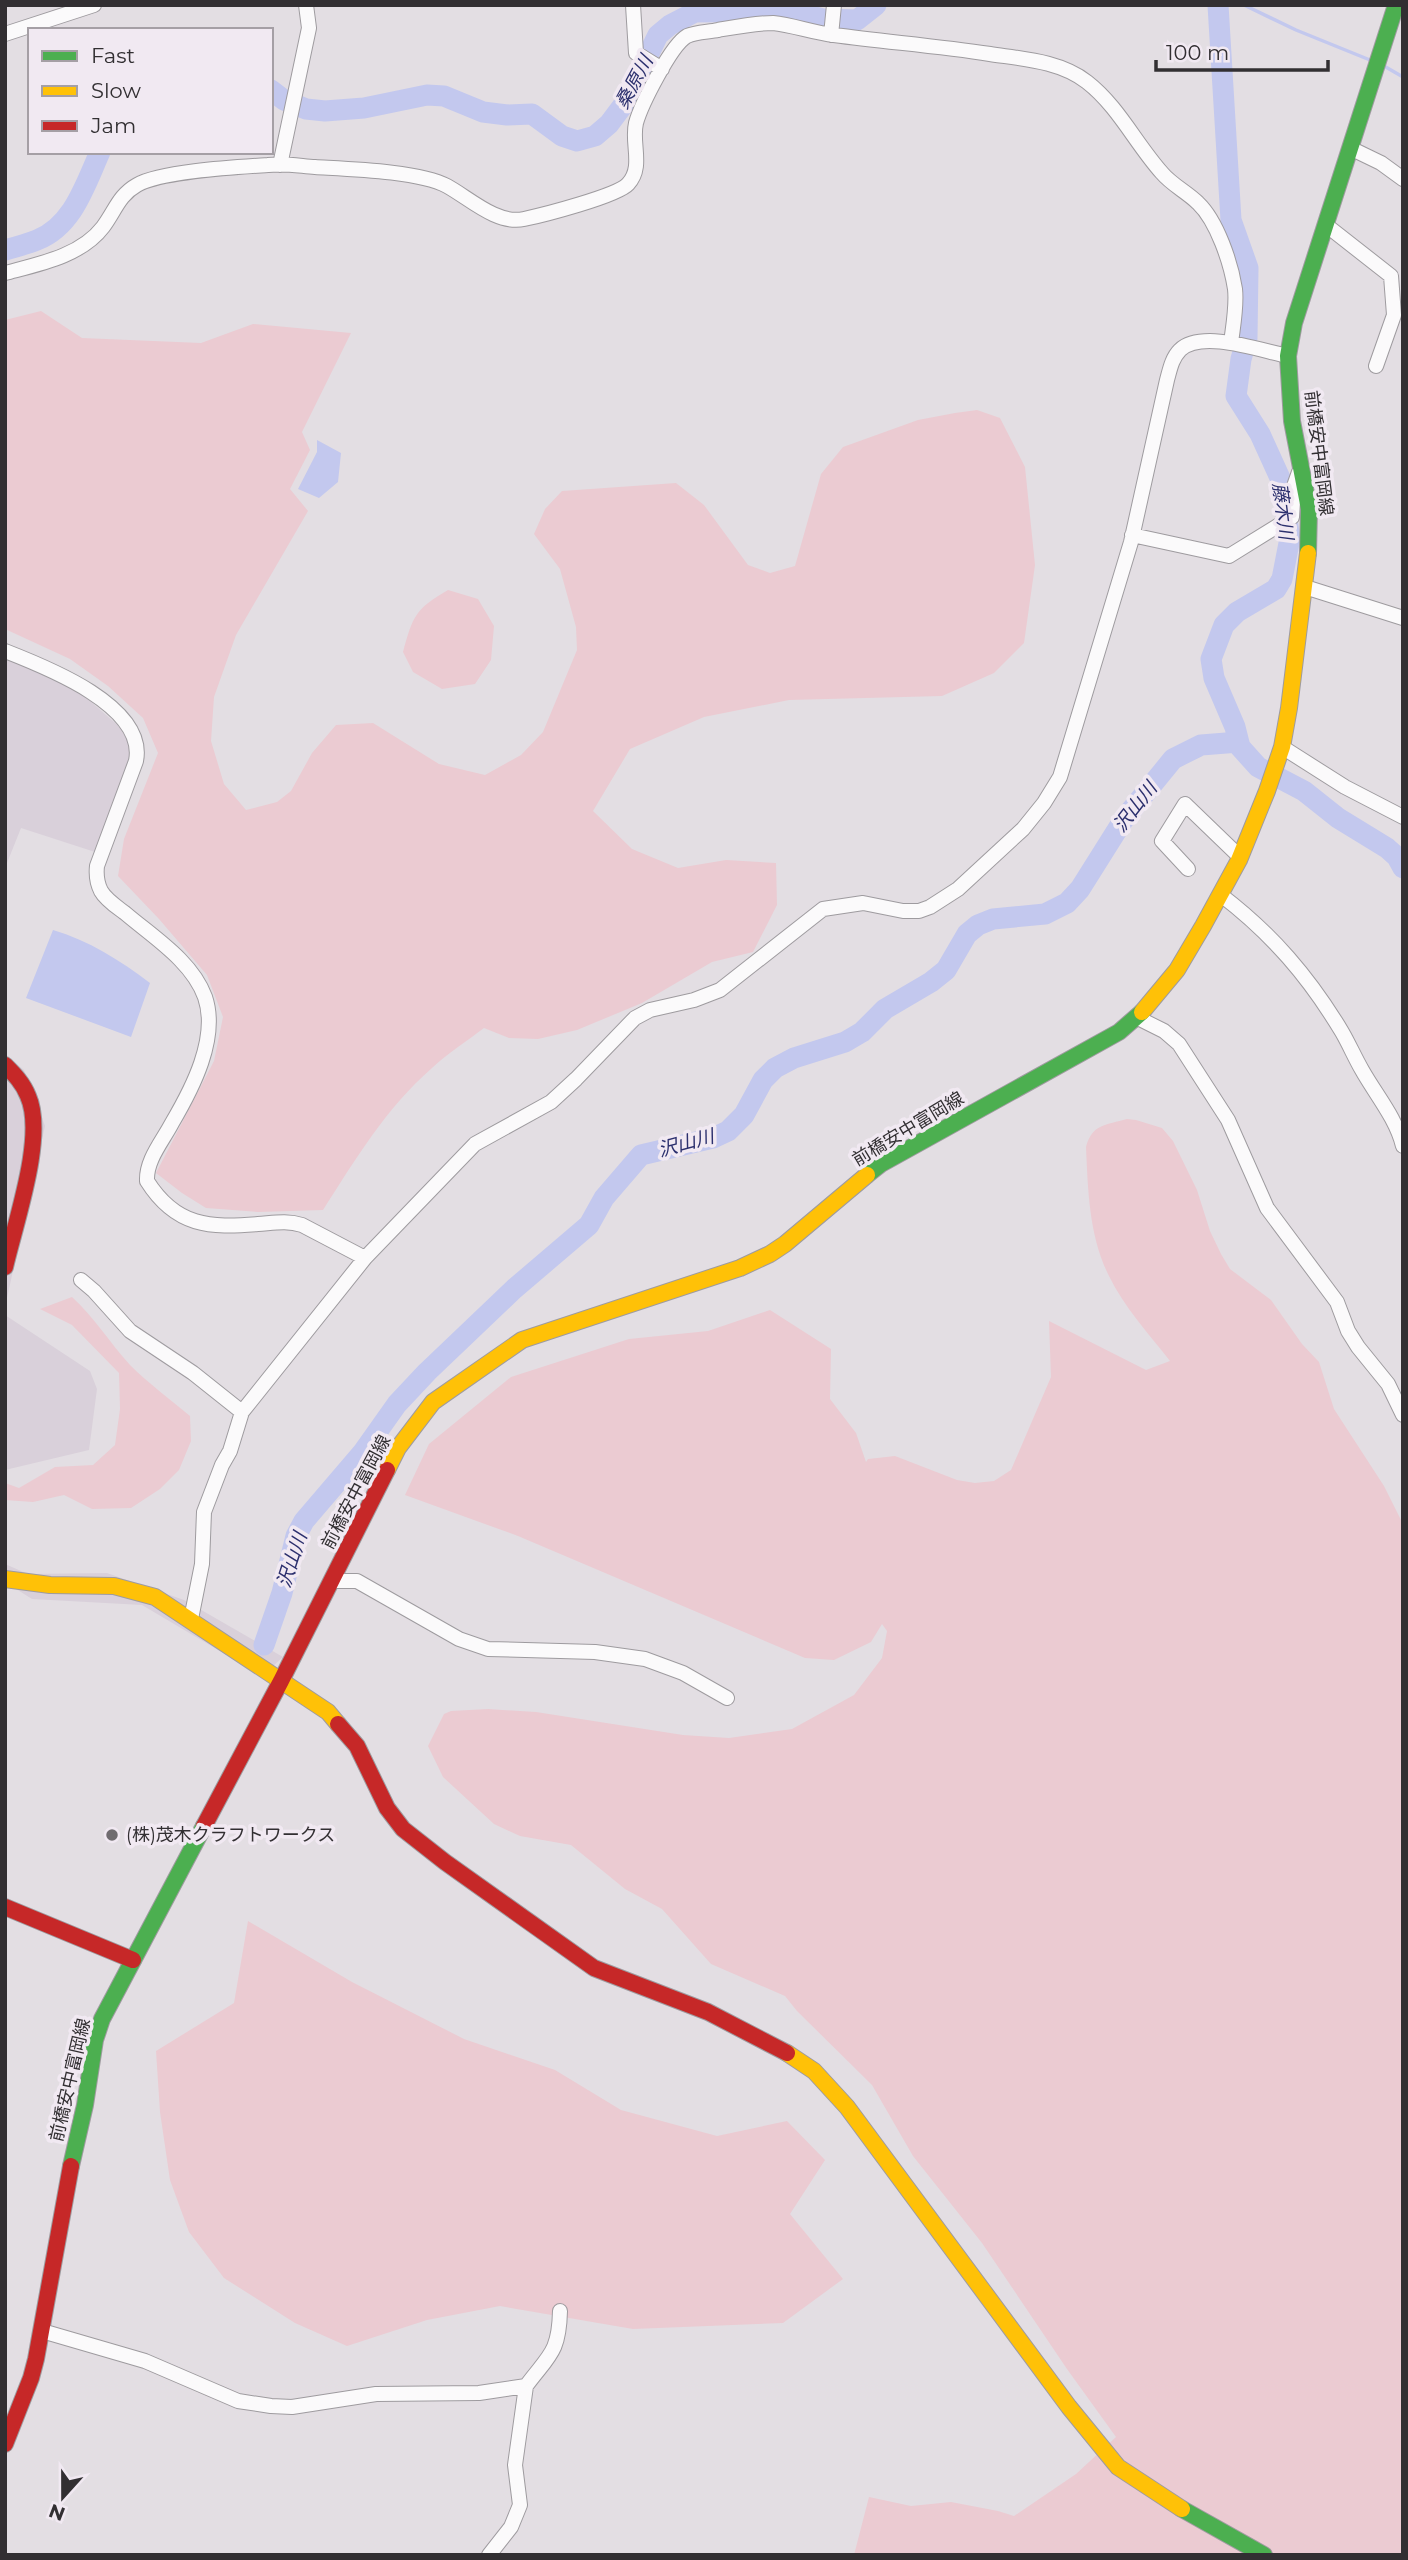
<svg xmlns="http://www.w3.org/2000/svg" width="1408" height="2560" viewBox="0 0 1408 2560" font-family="Montserrat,'Noto Sans JP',sans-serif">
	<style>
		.built { fill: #d9d0da }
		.green { fill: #ebcbd2 }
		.water { fill: #c3c8ee }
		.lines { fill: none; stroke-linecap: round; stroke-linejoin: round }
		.stream { stroke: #c3c8ee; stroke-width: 3.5 }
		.river { stroke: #c3c8ee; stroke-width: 21 }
		.street-casing { stroke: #9e9b9f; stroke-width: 16 }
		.fast-casing { stroke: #9e9b9f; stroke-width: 18 }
		.slow-casing { stroke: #9e9b9f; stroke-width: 18 }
		.jam-casing { stroke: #9e9b9f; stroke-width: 18 }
		.street { stroke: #fbfafb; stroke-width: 14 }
		.fast { stroke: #4caf50; stroke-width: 16 }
		.slow { stroke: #ffc107; stroke-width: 16 }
		.jam { stroke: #c62828; stroke-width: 16 }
		.poi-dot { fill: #706c70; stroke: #f1e9f2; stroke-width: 2.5 }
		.labels { text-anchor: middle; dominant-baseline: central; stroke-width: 7; stroke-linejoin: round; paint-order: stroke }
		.street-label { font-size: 18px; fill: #322f32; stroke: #f1e9f2 }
		.poi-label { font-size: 18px; fill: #322f32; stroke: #f1e9f2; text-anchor: start }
		.water-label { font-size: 19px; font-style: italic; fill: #2c306e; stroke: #f1e9f2 }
	</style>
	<rect width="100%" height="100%" fill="#e3dee3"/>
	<!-- built -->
	<path class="built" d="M5,656L65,679L130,736L133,754L95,852L21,828L5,868Z
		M5,1054L24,1070L45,1126L5,1307Z
		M5,1315L90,1371L97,1389L89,1450L5,1470Z
		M5,1564L28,1574L107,1573L184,1600L283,1657L262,1676L142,1605L32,1599L5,1582Z"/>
	<!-- green -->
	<path class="green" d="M41,311L82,338L201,343L253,324L351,333L302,432L310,450L290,489L308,511L236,635L214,697L211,741L224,784L246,810L277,802L291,791L312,753L336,725L373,723L439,764L485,775L521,755L543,732L577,650L576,627L560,569L534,534L545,509L562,491L676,483L704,505L748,565L770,573L795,566L821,474L843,447L918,420L955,413L977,410L1000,418L1025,467L1035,565L1024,643L994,673L942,696L789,700L704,717L630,749L593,811L632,849L678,868L726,860L776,863L777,905L753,952L712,962L642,1003L577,1030L538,1039L509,1038L484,1028C467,1041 448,1053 432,1068C386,1108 355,1160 323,1210L258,1212L206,1208L182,1193L156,1173L214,1061L223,1017L207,975L159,919L118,876L124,839L158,753L143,718L108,686L70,659L5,629V320Z
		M448,590L478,599L494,626L491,660L475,684L442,689L413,672L403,652C413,616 415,609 448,590Z
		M1127,1119L1136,1120L1162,1128L1173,1141L1197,1190L1210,1231L1221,1254L1230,1269L1271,1300L1302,1344L1319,1362L1334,1409L1384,1486L1403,1524V2555H854L869,2497L911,2506L951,2502L998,2511L1014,2516L1076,2474L1116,2437L1067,2369L982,2243L913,2156L872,2085L797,2011L785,1996L711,1964L662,1909L625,1889L571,1845L520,1836L494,1824L443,1777L428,1746L444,1714L451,1711L488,1709L536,1712L683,1735L729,1738L792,1729L854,1695L882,1658L887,1631L882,1624L871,1642L834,1660L805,1658L518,1536L405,1495L429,1444L511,1377L629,1339L708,1331L770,1310L831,1349L830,1399L856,1433L866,1462L868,1459L895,1456L957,1480L975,1483L994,1481L1011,1470L1051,1377L1049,1321L1146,1370L1170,1361C1149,1334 1124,1307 1109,1276C1089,1236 1088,1191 1086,1147C1092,1124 1106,1125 1127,1119Z
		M72,1297C94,1317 110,1343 130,1365C148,1383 170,1399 190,1416L191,1441L179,1470L160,1489L131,1508L92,1509L64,1495L33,1502L5,1500V1483L19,1488L55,1467L93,1465L115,1445L120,1409L119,1373L72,1325L40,1309Z
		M248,1921L352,1982L464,2039L555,2070L621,2110L717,2136L787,2121L825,2160L790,2214L843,2279L783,2323L633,2329L500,2306L427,2320L347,2346L295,2323L224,2278L189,2232L170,2180L160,2112L156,2051L234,2003Z"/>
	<!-- water -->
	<path class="water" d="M317,440L341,453L338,482L319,498L298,489L317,452Z
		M53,930C88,940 121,961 150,983L131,1037L26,998Z"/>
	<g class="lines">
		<!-- stream -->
		<path class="stream" d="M1244,5L1296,30L1370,60
			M1384,66L1403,77"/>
		<!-- river -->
		<path class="river" d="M1218,5L1231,220L1248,268L1247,338L1241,359L1236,396L1260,434L1280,478L1290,538L1282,579L1276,589L1237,612L1224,625L1211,659L1214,678L1235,727L1240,747L1258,767L1304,791L1338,818L1387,848L1397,857L1403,868
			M271,90L284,100L306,109L325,111L364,108L427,95L444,96L483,112L507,115L532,114L562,136L577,141L595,136L609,124L624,104L658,35L670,25L695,12L791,11L823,19L857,20L876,5
			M5,250C16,247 27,244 37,240C73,226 85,185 100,152
			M264,1645L282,1593L296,1536L304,1521L363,1452L397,1404L427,1372L514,1289L589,1225L604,1198L641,1155L713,1138L728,1131L744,1115L763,1080L775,1068L794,1058L845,1042L862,1032L885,1009L931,982L946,970L967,934L978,925L993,919L1045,914L1067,903L1080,889L1124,819L1173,759L1201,745L1239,742"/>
		<defs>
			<path id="street" d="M633,5L636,53L662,69
				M5,34L94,5
				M831,35L834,5
				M1350,148L1381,163L1403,179
				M280,165L309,28L306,5
				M1326,225L1391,276L1394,315L1376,366
				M5,273C39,264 81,256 103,227C115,211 119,195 137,185C161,171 238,167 268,165C284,163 300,166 315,167C348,169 419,171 447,186C469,198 497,225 524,219C543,215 617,196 628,184C644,167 631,143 636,123C641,105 671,45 687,36C696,32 709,32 718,30C735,27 755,23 773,23C793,25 814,33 834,35C886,42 938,46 990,54C1023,59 1060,61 1087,82C1118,106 1136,144 1162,173C1172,185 1187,192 1198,203C1217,221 1231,263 1235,289C1237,306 1233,326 1231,343
				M1132,535L1229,556L1292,517L1294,486L1299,472
				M1305,587L1403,618
				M5,651C46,667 147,706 136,761L97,866C96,875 97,883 101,891C106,900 117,907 125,913C153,937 192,961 205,997C219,1038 192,1089 172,1123C162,1142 146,1160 147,1181C176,1227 210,1228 258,1224C273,1223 287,1220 302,1225L365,1258
				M1282,747L1345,787L1403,817
				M1188,869L1162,841L1185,804L1240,857
				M1221,895C1272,934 1309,977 1342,1032C1349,1044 1355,1058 1362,1070C1376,1095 1396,1118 1403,1146
				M1136,1017L1164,1031L1179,1044L1228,1120L1267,1208L1337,1302L1348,1331L1358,1347L1388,1384L1403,1415
				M81,1280L94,1291L130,1331L193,1373L242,1412
				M331,1581H357L459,1639L488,1649L595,1652L645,1659L683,1673L727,1698
				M191,1619L202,1564L204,1512L222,1465L230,1451L242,1412L365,1258L475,1144L551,1102L576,1079L635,1018L650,1010L694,1000L720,990L823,909L863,903L903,911H919L930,907L958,889L1023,829L1044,803L1060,777L1131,542L1167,380C1170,369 1172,358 1180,350C1202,329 1262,351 1288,356
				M42,2331L145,2361L238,2401L271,2406L292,2407L376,2394L479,2393L526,2386L515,2465L520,2505L511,2527L489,2555
				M526,2386C549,2355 559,2353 560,2311"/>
			<path id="fast" d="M1308,553L1309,509L1292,421L1288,356L1294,323L1396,5
				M867,1175L881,1164L1119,1032L1142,1012
				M71,2166L85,2105L95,2040L102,2019L204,1826
				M1182,2509L1264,2555"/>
			<path id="slow" d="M1142,1012L1177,970L1203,926L1239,860L1267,791L1282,747L1289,708L1308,553
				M387,1470L398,1448L433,1402L522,1340L740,1268L770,1254L785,1244L867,1175
				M5,1579L50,1585L114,1586L155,1597L328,1712L338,1724
				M787,2053L814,2071L847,2107L1069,2407L1118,2467L1182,2509"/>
			<path id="jam" d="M5,1065C14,1074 23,1083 28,1096C46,1136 15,1223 5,1267
				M338,1724L357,1746L387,1808L403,1829L445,1862L594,1968L708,2012L787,2053
				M204,1826L281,1681L387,1470
				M5,1907L133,1960
				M5,2444L31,2378L36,2359L71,2166"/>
		</defs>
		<!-- street casing -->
		<use href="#street" class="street-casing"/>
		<!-- fast casing -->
		<use href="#fast" class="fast-casing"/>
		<!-- slow casing -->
		<use href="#slow" class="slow-casing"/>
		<!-- jam casing -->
		<use href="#jam" class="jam-casing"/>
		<!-- street -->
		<use href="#street" class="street"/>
		<!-- fast -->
		<use href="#fast" class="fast"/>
		<!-- slow -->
		<use href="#slow" class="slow"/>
		<!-- jam -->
		<use href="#jam" class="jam"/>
	</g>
	<!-- markers -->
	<circle class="poi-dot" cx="112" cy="1835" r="7"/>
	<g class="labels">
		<!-- street labels -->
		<g class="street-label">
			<text transform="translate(1319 453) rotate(83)">前橋安中富岡線</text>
			<text transform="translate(908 1129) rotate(-31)">前橋安中富岡線</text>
			<text transform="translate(356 1492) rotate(-62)">前橋安中富岡線</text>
			<text transform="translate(70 2080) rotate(-77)">前橋安中富岡線</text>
		</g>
		<!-- poi labels -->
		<g class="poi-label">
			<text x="126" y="1835">(株)茂木クラフトワークス</text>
		</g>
		<!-- water labels -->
		<g class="water-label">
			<text transform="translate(634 82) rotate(-62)">桑原川</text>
			<text transform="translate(1283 511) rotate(83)">藤木川</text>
			<text transform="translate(1135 807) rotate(-52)">沢山川</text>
			<text transform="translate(686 1143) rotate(-15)">沢山川</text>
			<text transform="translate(292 1560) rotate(-72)">沢山川</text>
		</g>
	</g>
	<!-- border -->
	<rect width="1408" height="2560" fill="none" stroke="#322f32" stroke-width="14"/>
	<!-- legend -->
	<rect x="28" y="28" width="245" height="126" fill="#f1e9f2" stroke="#a59fa5" stroke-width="2"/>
	<rect x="42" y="51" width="35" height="10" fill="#4caf50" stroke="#a59fa5" stroke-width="2"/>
	<text x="91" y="63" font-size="21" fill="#322f32">Fast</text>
	<rect x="42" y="86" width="35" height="10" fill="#ffc107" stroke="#a59fa5" stroke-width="2"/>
	<text x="91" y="98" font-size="21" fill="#322f32">Slow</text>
	<rect x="42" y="121" width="35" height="10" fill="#c62828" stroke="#a59fa5" stroke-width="2"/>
	<text x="91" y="133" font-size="21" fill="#322f32">Jam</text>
	<!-- north arrow -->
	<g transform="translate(63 2497) rotate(201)" stroke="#f1e9f2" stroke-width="5" paint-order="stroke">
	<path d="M0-5L12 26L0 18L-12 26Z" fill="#322f32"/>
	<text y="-10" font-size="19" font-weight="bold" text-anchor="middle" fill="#322f32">N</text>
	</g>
	<!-- scale -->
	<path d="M1156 60v10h172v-10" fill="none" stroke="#322f32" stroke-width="3.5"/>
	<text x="1166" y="60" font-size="21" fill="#322f32" stroke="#f1e9f2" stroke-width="5" paint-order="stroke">100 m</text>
</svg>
